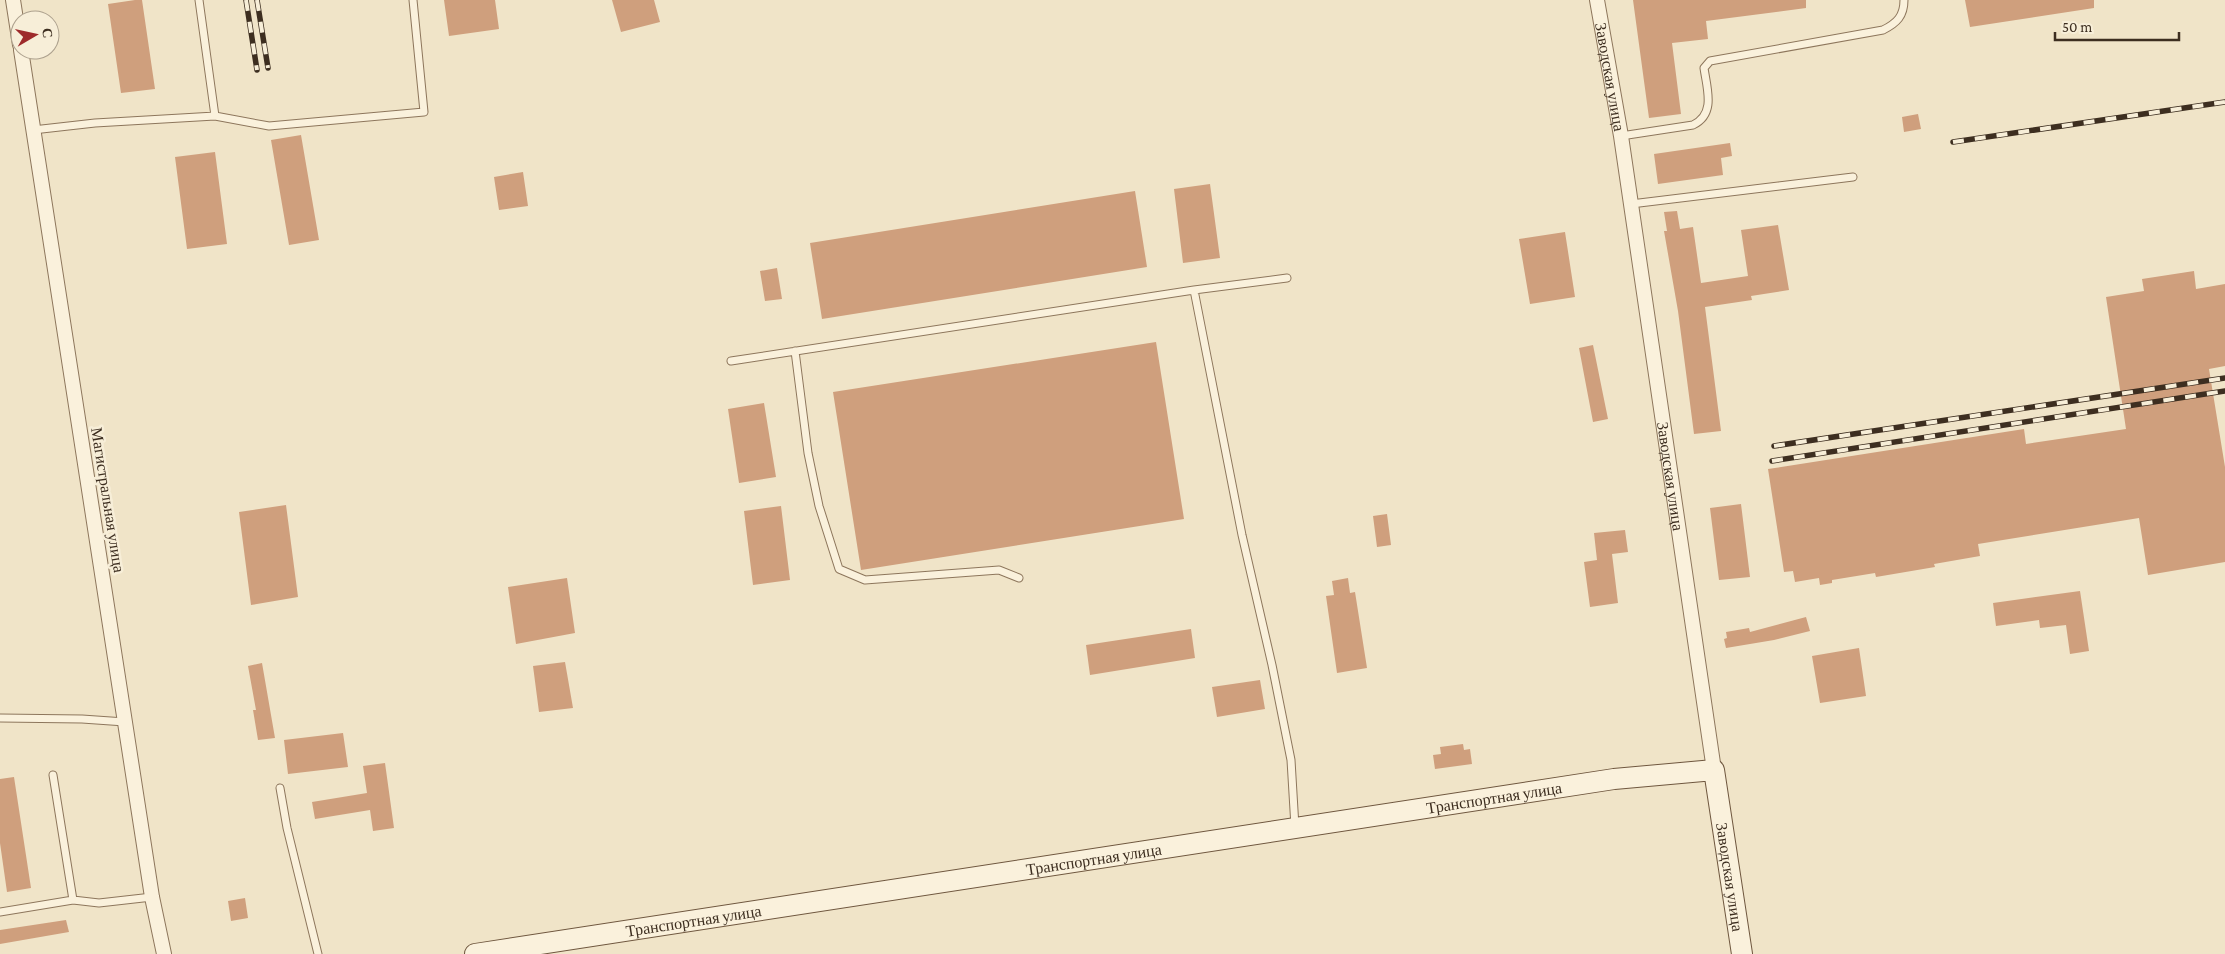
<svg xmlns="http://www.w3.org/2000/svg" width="2225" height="954" viewBox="0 0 2225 954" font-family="'Crimson Pro',serif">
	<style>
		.building { fill: #cf9f7d }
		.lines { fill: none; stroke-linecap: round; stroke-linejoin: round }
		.lane-casing { stroke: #8d765c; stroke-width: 9 }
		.street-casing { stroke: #8d765c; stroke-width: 16 }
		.secondary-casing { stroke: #6f573f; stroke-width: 22 }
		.lane { stroke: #faf1dc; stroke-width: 7 }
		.street { stroke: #faf1dc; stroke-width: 14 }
		.secondary { stroke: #faf1dc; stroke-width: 20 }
		.rail-casing { stroke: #3d2e20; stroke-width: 5.5 }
		.rail { stroke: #f7eed8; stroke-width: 4; stroke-dasharray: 11; stroke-linecap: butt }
		.labels { text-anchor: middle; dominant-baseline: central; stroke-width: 5; stroke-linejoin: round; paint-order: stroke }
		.street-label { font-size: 16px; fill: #3d2e20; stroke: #f7eed8 }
	</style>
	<rect width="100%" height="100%" fill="#f0e4c8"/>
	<!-- building -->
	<path class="building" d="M135,0H142L155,89L121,93L108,4Z
		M444,0H495L499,29L449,36Z
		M612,0H654L660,22L621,32Z
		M1633,0H1806V8L1706,21L1708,39L1672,43L1681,114L1649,118Z
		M1965,0H2094V8L1970,27Z
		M1918,114L1921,129L1904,132L1902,117Z
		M301,135L319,240L289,245L271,140Z
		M1730,143L1732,156L1721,158L1723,175L1658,184L1654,154Z
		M215,152L227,244L187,249L175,157Z
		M523,172L528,206L499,210L494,177Z
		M1210,184L1220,258L1183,263L1174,189Z
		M1135,191L1147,267L822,319L810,243Z
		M1677,211L1680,229L1693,227L1701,283L1748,276L1741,230L1778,225L1789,290L1751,296L1752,300L1705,307L1721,431L1694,434L1678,311L1664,231H1667L1664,212Z
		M1565,232L1575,297L1530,304L1519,239Z
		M777,268L782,299L765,301L760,271Z
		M2194,271L2196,289L2225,284V366L2209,369L2225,467V562L2148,575L2139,518L1978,544L1980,556L1934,564L1935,567L1876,577L1875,573L1832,580V583L1820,585L1819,578L1795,582L1793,571L1784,572L1768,469L2024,429L2026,444L2126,429L2106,297L2144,291L2142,279Z
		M1156,342L1184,519L861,570L833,392Z
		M1593,345L1608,419L1593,422L1579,348Z
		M764,403L776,477L739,483L728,409Z
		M1741,504L1750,577L1719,580L1710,508Z
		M286,505L298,597L251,605L239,512Z
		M781,506L790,580L753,585L744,511Z
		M1387,514L1391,545L1377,547L1373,516Z
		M1625,530L1628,552L1612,554L1618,603L1590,607L1584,562L1597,560L1594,533Z
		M567,578L575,633L516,644L508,587Z
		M1348,578L1350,593L1355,592L1367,668L1337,673L1326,596L1334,595L1332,581Z
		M2080,591L2089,651L2070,654L2066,625L2040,628L2039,620L1996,626L1993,603Z
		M1806,617L1810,631L1774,640L1726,648L1724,639L1727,638L1726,632L1749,628L1750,632Z
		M1191,629L1195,658L1090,675L1086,645Z
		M1859,648L1866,696L1820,703L1812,656Z
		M565,662L573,708L539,712L533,666Z
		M262,663L275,738L258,740L253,710H256L248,666Z
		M1260,680L1265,709L1217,717L1212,687Z
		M343,733L348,767L288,774L284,740Z
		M1463,744L1464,750L1470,749L1472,764L1435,769L1433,755L1441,754L1440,747Z
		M385,763L394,828L373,831L370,810L315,819L312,802L367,793L363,766Z
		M14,777L31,888L7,892L0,843V779Z
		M245,898L248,918L231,921L228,901Z
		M66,920L69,932L0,944V930Z"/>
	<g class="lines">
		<defs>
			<path id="lane" d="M199,0L215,116
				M33,130L95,123L215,116L269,126L424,112L413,0
				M1621,136L1693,125C1716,114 1707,89 1704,68L1710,61L1883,30C1897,23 1904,16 1904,0
				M1631,204L1853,177
				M1287,278L1194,290L1242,535L1272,665L1291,760L1295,827
				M795,351L808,453L819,506L839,569L865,580L999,570L1019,578
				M731,361L1194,290
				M0,718L82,719L125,722
				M53,775L73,900
				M280,788L287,828L318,954
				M0,912L73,900L99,903L152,897"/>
			<g id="street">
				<path d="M13,0L20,45"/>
				<path id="s1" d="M1597,0L1621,136L1714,770"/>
				<path d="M21,50L152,897L164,954"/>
			</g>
			<g id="secondary">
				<path id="s2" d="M475,954L1614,779L1714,770L1742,954"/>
			</g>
		</defs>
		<!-- lane casing -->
		<use href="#lane" class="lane-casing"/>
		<!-- street casing -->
		<use href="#street" class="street-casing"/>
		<!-- secondary casing -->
		<use href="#secondary" class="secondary-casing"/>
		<!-- lane -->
		<use href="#lane" class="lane"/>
		<!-- street -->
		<use href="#street" class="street"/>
		<!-- secondary -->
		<use href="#secondary" class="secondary"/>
		<defs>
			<path id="rail" d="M246,0L257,70
				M257,0L268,68
				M1953,142L2225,102
				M1774,446L2225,378
				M1772,461L2225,391"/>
		</defs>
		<!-- rail casing -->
		<use href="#rail" class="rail-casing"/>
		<!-- rail -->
		<use href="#rail" class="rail"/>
	</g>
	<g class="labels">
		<!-- street labels -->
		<g class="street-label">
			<text stroke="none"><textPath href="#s1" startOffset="78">Заводская улица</textPath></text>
			<text stroke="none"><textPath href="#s1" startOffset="482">Заводская улица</textPath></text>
			<text transform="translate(108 500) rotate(81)">Магистральная улица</text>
			<text stroke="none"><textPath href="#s2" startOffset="1031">Транспортная улица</textPath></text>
			<text stroke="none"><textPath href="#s2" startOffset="626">Транспортная улица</textPath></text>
			<text stroke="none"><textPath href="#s2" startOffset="1361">Заводская улица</textPath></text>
			<text stroke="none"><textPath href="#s2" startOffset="221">Транспортная улица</textPath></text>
		</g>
	</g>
	<!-- north arrow -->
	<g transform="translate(35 35) rotate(81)"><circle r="24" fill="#f7eed8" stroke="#ada18e"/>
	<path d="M0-4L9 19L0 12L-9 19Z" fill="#9e2a2b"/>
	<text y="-8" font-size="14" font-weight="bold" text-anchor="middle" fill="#3d2e20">С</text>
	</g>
	<!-- scale -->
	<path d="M2055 32v8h124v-8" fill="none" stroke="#3d2e20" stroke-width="2.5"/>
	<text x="2062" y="32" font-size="15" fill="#3d2e20" stroke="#f7eed8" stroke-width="4" paint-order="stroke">50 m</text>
</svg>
